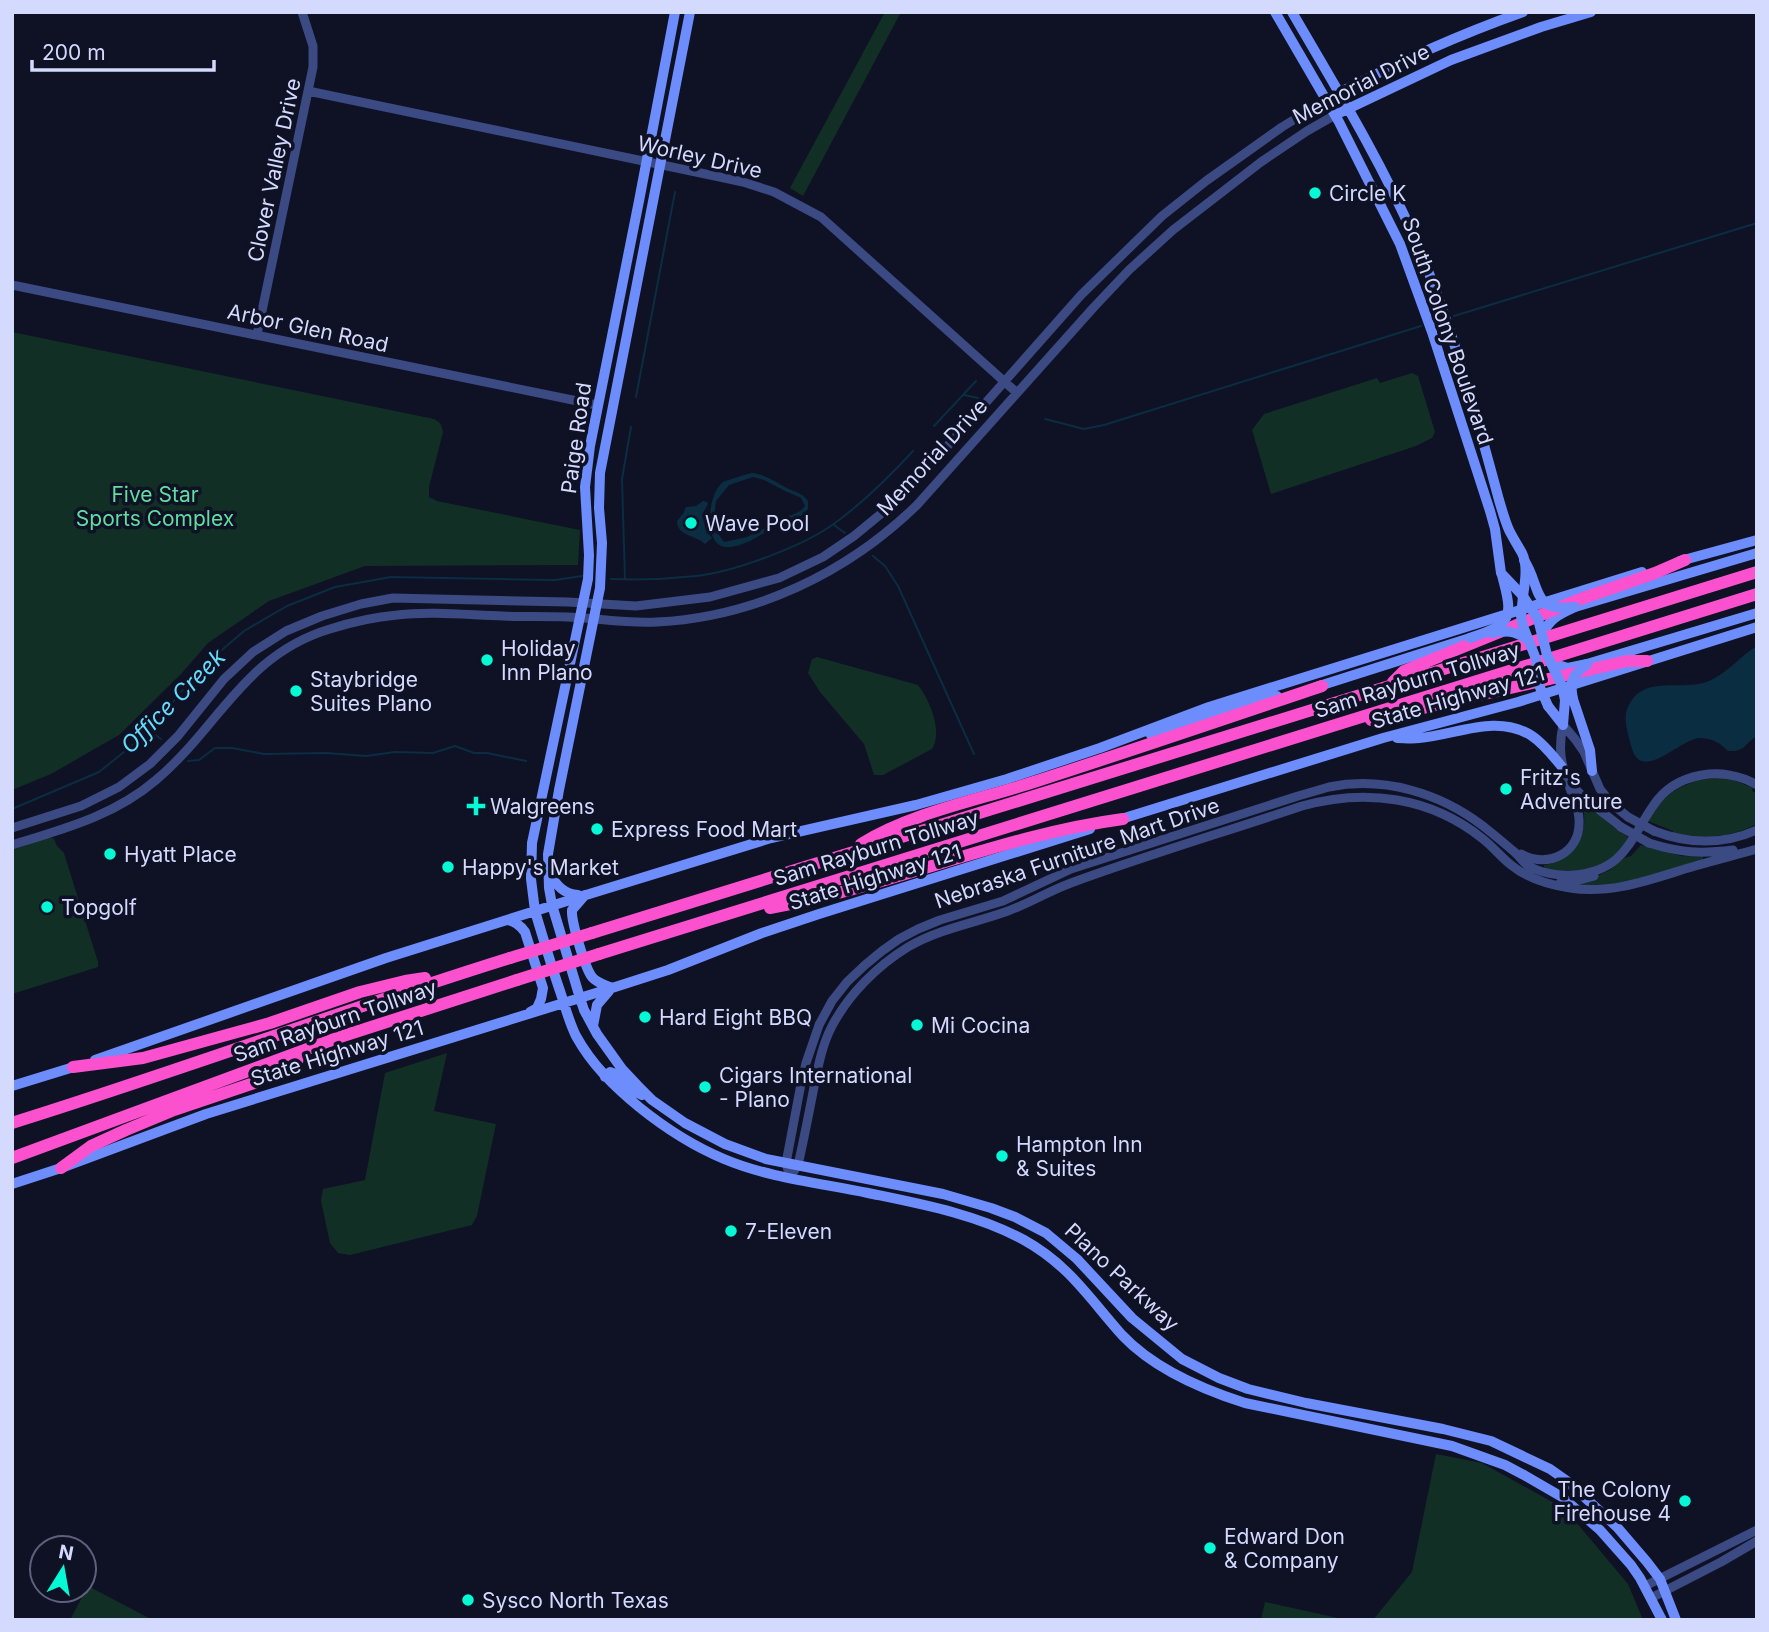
<svg xmlns="http://www.w3.org/2000/svg" width="1769" height="1632" viewBox="0 0 1769 1632" font-family="Inter,sans-serif">
	<style>
		.green { fill: #122f26 }
		.water { fill: #0b2d42; fill-rule: evenodd }
		.lines { fill: none; stroke-linecap: round; stroke-linejoin: round }
		.stream { stroke: #0b2d42; stroke-width: 2 }
		.tertiary { stroke: #3b4a83; stroke-width: 9 }
		.secondary { stroke: #6d8dfc; stroke-width: 10 }
		.motorway { stroke: #fc51ce; stroke-width: 12 }
		.tertiary-bridge { stroke: #3b4a83; stroke-width: 9 }
		.secondary-bridge { stroke: #6d8dfc; stroke-width: 10 }
		.motorway-bridge { stroke: #fc51ce; stroke-width: 12 }
		.poi-dot { fill: #05f9d4; stroke: #0f1125; stroke-width: 2.5 }
		.labels { text-anchor: middle; dominant-baseline: central; stroke-width: 7; stroke-linejoin: round; paint-order: stroke }
		.street-label { font-size: 21px; fill: #d4d9fe; stroke: #0f1125 }
		.poi-label { font-size: 21px; fill: #d4d9fe; stroke: #0f1125; text-anchor: start }
		.park-label { font-size: 21px; fill: #60dd9f; stroke: #0f1125 }
		.water-label { font-size: 23px; font-style: italic; fill: #64dcfc; stroke: #0f1125 }
	</style>
	<rect width="100%" height="100%" fill="#0f1125"/>
	<!-- green -->
	<path class="green" d="M885,12H901L803,196L790,188Z
		M12,332L434,419C440,422 442,425 443,432L429,487V497L437,501L580,530L578,565L365,566L269,601L208,643L181,674L119,735L51,774L12,790Z
		M1412,373L1418,376L1435,432L1432,438L1416,446L1271,494L1252,430L1264,414L1377,378L1380,383Z
		M817,657L918,685C930,701 943,731 932,749L883,775H874L864,744L820,692L808,673L812,659Z
		M1720,778L1731,779L1753,788L1752,791L1757,793L1755,825C1728,838 1702,839 1673,833V831L1648,821C1663,792 1688,779 1720,778Z
		M1586,803L1612,826L1629,838C1625,844 1620,851 1615,856C1595,874 1569,871 1544,869V865C1572,860 1591,835 1582,806Z
		M50,837L54,839L57,846L64,853L98,962V967L12,994V848Z
		M1641,845L1681,856L1703,857V862C1671,871 1609,895 1577,884L1586,881L1610,870L1624,858L1631,856Z
		M447,1053L434,1111L496,1124L477,1216L472,1225L350,1255L338,1253L330,1243L321,1201L323,1189L365,1180L385,1073Z
		M1436,1454L1482,1463L1565,1509L1628,1584L1643,1620H1373L1412,1572Z
		M88,1586L145,1616L153,1620H70Z
		M1265,1602L1347,1620H1261Z"/>
	<!-- water -->
	<path class="water" d="M753,473C766,475 774,481 785,487C794,492 802,492 808,501V509C804,514 798,519 791,521C787,522 784,522 781,524C764,531 746,548 726,547C703,546 707,494 723,482C725,481 749,473 753,473ZM753,477L764,480L785,491L801,498L805,506C797,516 786,516 775,520L773,524L747,537L724,542L716,531L714,517L716,501L729,485Z
		M703,501L707,502L708,504L702,515L707,520C703,528 707,532 712,538L705,544C696,535 677,536 677,521L683,514L686,507L696,506Z
		M1757,646V736C1744,744 1746,752 1728,751C1720,743 1712,738 1700,738C1682,738 1647,778 1634,754C1631,748 1630,740 1628,734C1625,722 1624,713 1630,703C1646,674 1685,692 1709,681C1728,673 1740,656 1757,646Z"/>
	<g class="lines">
		<!-- stream -->
		<path class="stream" d="M1454,316L1757,223
			M964,395L978,398
			M636,397L675,192
			M1045,419L1084,429L1104,425L1421,326
			M934,426L976,381
			M834,525L845,533
			M873,556L885,566L898,586L974,754
			M611,579C639,580 668,579 696,576C734,572 804,546 835,523C864,502 889,477 913,451
			M625,579L622,479L631,427
			M150,731L161,739
			M188,761L199,760L215,748H232L264,754L326,753L366,756L395,752L433,753L455,746L474,753H487L526,761
			M12,809L99,772L150,731L189,682L216,655L244,631L287,606L335,587L391,577L555,580L582,576"/>
		<!-- tertiary -->
		<path class="tertiary" d="M308,91L715,176L743,182L774,192L821,217L1017,393
			M12,285L597,405
			M257,335L313,67V46L302,12
			M1563,725C1551,783 1582,795 1621,827
			M1563,725L1575,739L1584,752L1600,789L1612,804L1628,817
			M12,828L81,806L119,787L150,764L178,736L224,679L253,652L286,631L322,616L361,604L393,598L568,602L636,606L710,597L779,578L823,557L854,536L905,494L1081,295L1162,216L1206,181L1282,127L1326,100
			M1654,831C1688,844 1723,845 1757,830
			M1649,843C1681,853 1700,854 1733,850
			M12,845C63,829 114,816 156,780C218,728 245,654 330,629C352,622 374,617 397,615C432,611 468,615 503,616C524,617 545,616 567,617C596,618 627,624 657,622C755,617 847,573 917,505L1094,307L1129,270L1173,230L1261,162L1307,131L1335,115
			M1521,854C1548,869 1581,853 1579,820C1579,806 1571,795 1568,782
			M1560,883L1576,881L1594,876
			M790,1177L786,1163L801,1084L806,1063L819,1025L832,1001L847,982L865,965L882,951L899,939L918,929L940,920L1003,901L1071,869L1298,796C1308,793 1319,790 1329,787C1384,776 1440,793 1483,826C1493,834 1503,842 1512,850C1518,854 1522,861 1527,865C1540,873 1558,876 1573,875C1624,871 1629,841 1653,806C1675,772 1724,765 1757,785
			M790,1177L798,1165C804,1139 809,1113 814,1087C818,1067 822,1045 832,1026C849,994 877,966 908,947C938,929 975,923 1008,911C1030,903 1049,891 1071,883C1147,855 1225,832 1302,806C1366,788 1431,797 1483,839C1493,847 1501,857 1511,865C1527,878 1549,885 1570,888C1613,895 1654,878 1695,866C1715,860 1736,855 1757,849
			M1645,1586L1757,1530
			M1651,1598L1721,1562L1757,1541"/>
		<!-- secondary -->
		<path class="secondary" d="M675,12L639,201L590,446L585,487L589,555L588,579L532,843L531,879L535,911C543,938 551,965 560,991C565,1006 569,1022 576,1036C592,1065 614,1086 639,1107C665,1128 693,1146 724,1159C769,1178 820,1183 868,1193C921,1204 976,1214 1024,1240C1069,1265 1089,1298 1122,1335C1154,1369 1201,1389 1245,1403L1452,1446L1505,1465L1524,1475L1562,1497L1600,1530L1631,1565L1640,1578L1662,1620
			M690,12L600,473L599,508L602,543L600,588L559,790L548,854L549,888L552,905L580,998L584,1010L597,1034L622,1069L638,1086L652,1100L685,1123L725,1144L766,1159L943,1194L991,1208L1015,1217L1046,1233L1077,1259L1132,1318L1182,1359L1219,1378L1248,1389L1306,1403L1443,1429L1491,1441L1550,1469L1567,1481L1617,1527L1647,1562L1660,1579L1676,1620
			M1275,12L1339,122L1400,244L1432,332L1490,511L1495,529L1501,573L1523,596
			M1292,12C1335,86 1380,159 1414,237C1451,321 1475,411 1499,500C1502,510 1505,521 1509,530C1513,538 1518,546 1522,553C1528,565 1525,583 1523,596
			M1335,95C1396,63 1458,35 1523,12
			M1335,115L1451,60L1541,27L1591,12
			M1680,561L1757,540
			M1542,635C1550,618 1558,615 1575,607L1757,553
			M1551,663L1568,668L1587,664L1757,613
			M1316,687L1470,638
			M1573,699L1590,750L1592,771
			M1548,706L1563,725
			M1563,725L1565,700
			M1151,735L1257,701L1277,696
			M1397,738C1404,738 1412,739 1419,738C1456,735 1497,713 1532,736C1544,744 1553,756 1562,767
			M1118,820L1383,738L1518,702L1757,627
			M549,874C557,885 563,894 578,895
			M585,895L572,910C571,921 585,968 592,977C597,983 605,985 612,988
			M507,920C515,921 520,925 525,932L543,988L541,999L537,1008L530,1012
			M593,1026L597,1005L609,991
			M95,1060L386,958L586,895L771,838L916,805L1007,779L1100,748L1209,707L1642,572
			M605,1077L610,1072L613,1073L632,1090L642,1095
			M12,1086L77,1066
			M12,1184L61,1168L206,1114L612,988L668,970L762,933L819,914L1090,829"/>
		<!-- motorway -->
		<path class="motorway" d="M1393,682L1404,671L1578,600L1655,573L1685,560
			M1371,720L1627,661H1647
			M861,844C913,812 980,800 1037,781C1133,750 1227,718 1322,686
			M770,908C890,887 1002,835 1123,819
			M592,933L1757,572
			M599,954L1757,594
			M73,1067L143,1058L270,1023L360,992L405,981L425,978
			M12,1123C179,1071 343,1010 510,958
			M12,1158L340,1037L517,980
			M61,1168L91,1146L126,1130L174,1110L254,1083L298,1059"/>
		<!-- tertiary-bridge -->
		<path class="tertiary-bridge" d="M1628,817L1654,831
			M1621,827L1649,843"/>
		<!-- secondary-bridge -->
		<path class="secondary-bridge" d="M1524,560C1542,588 1531,613 1575,607
			M1523,596L1521,616L1523,626L1536,659L1539,685L1548,706
			M1523,596L1538,619L1547,655L1562,686L1565,700
			M1492,633C1506,630 1515,631 1527,639
			M1470,638C1480,634 1493,631 1501,624C1515,614 1505,589 1502,575
			M1573,699C1569,680 1573,675 1587,664"/>
		<!-- motorway-bridge -->
		<path class="motorway-bridge" d="M510,958L592,933
			M517,980L599,954"/>
	</g>
	<!-- markers -->
	<g class="poi-dot">
		<circle cx="1315" cy="193" r="7"/>
		<circle cx="691" cy="523" r="7"/>
		<circle cx="487" cy="660" r="7"/>
		<circle cx="296" cy="691" r="7"/>
		<circle cx="1506" cy="789" r="7"/>
		<path d="M472.5 795.5h7v7h7v7h-7v7h-7v-7h-7v-7h7z"/>
		<circle cx="597" cy="829" r="7"/>
		<circle cx="110" cy="854" r="7"/>
		<circle cx="448" cy="867" r="7"/>
		<circle cx="47" cy="907" r="7"/>
		<circle cx="645" cy="1017" r="7"/>
		<circle cx="917" cy="1025" r="7"/>
		<circle cx="705" cy="1087" r="7"/>
		<circle cx="1002" cy="1156" r="7"/>
		<circle cx="731" cy="1231" r="7"/>
		<circle cx="1685" cy="1501" r="7"/>
		<circle cx="1210" cy="1548" r="7"/>
		<circle cx="468" cy="1600" r="7"/>
	</g>
	<g class="labels">
		<!-- street labels -->
		<g class="street-label">
			<text transform="translate(1361 84) rotate(-27)">Memorial Drive</text>
			<text transform="translate(700 157) rotate(13)">Worley Drive</text>
			<text transform="translate(274 170) rotate(-78)">Clover Valley Drive</text>
			<text transform="translate(308 328) rotate(12)">Arbor Glen Road</text>
			<text transform="translate(1448 331) rotate(71)">South Colony Boulevard</text>
			<text transform="translate(576 438) rotate(-82)">Paige Road</text>
			<text transform="translate(932 457) rotate(-47)">Memorial Drive</text>
			<text transform="translate(1417 680) rotate(-17)">Sam Rayburn Tollway</text>
			<text transform="translate(1458 697) rotate(-16)">State Highway 121</text>
			<text transform="translate(876 848) rotate(-17)">Sam Rayburn Tollway</text>
			<text transform="translate(1077 853) rotate(-19)">Nebraska Furniture Mart Drive</text>
			<text transform="translate(875 877) rotate(-17)">State Highway 121</text>
			<text transform="translate(335 1021) rotate(-19)">Sam Rayburn Tollway</text>
			<text transform="translate(337 1053) rotate(-17)">State Highway 121</text>
			<text transform="translate(1122 1277) rotate(43)">Plano Parkway</text>
		</g>
		<!-- poi labels -->
		<g class="poi-label">
			<text x="1329" y="193">Circle K</text>
			<text x="705" y="523">Wave Pool</text>
			<text x="501" y="648">Holiday<tspan x="501" dy="24">Inn Plano</tspan></text>
			<text x="310" y="679">Staybridge<tspan x="310" dy="24">Suites Plano</tspan></text>
			<text x="1520" y="777">Fritz's<tspan x="1520" dy="24">Adventure</tspan></text>
			<text x="490" y="806">Walgreens</text>
			<text x="611" y="829">Express Food Mart</text>
			<text x="124" y="854">Hyatt Place</text>
			<text x="462" y="867">Happy's Market</text>
			<text x="61" y="907">Topgolf</text>
			<text x="659" y="1017">Hard Eight BBQ</text>
			<text x="931" y="1025">Mi Cocina</text>
			<text x="719" y="1075">Cigars International<tspan x="719" dy="24">- Plano</tspan></text>
			<text x="1016" y="1144">Hampton Inn<tspan x="1016" dy="24">&amp; Suites</tspan></text>
			<text x="745" y="1231">7-Eleven</text>
			<text x="1671" y="1489" text-anchor="end">The Colony<tspan x="1671" dy="24">Firehouse 4</tspan></text>
			<text x="1224" y="1536">Edward Don<tspan x="1224" dy="24">&amp; Company</tspan></text>
			<text x="482" y="1600">Sysco North Texas</text>
		</g>
		<!-- park labels -->
		<g class="park-label">
			<text x="155" y="494">Five Star<tspan x="155" dy="24">Sports Complex</tspan></text>
		</g>
		<!-- water labels -->
		<g class="water-label">
			<text transform="translate(173 701) rotate(-45)">Office Creek</text>
		</g>
	</g>
	<!-- border -->
	<rect width="1769" height="1632" fill="none" stroke="#d4d9fe" stroke-width="28"/>
	<!-- north arrow -->
	<g transform="translate(63 1569) rotate(11)"><circle r="33" fill="#0f1125" stroke="#5e617c" stroke-width="2"/>
	<path d="M0-5L12 26L0 18L-12 26Z" fill="#05f9d4"/>
	<text y="-10" font-size="19" font-weight="bold" text-anchor="middle" fill="#d4d9fe">N</text>
	</g>
	<!-- scale -->
	<path d="M32 60v10h182v-10" fill="none" stroke="#d4d9fe" stroke-width="3.5"/>
	<text x="42" y="60" font-size="21" fill="#d4d9fe" stroke="#0f1125" stroke-width="5" paint-order="stroke">200 m</text>
</svg>
